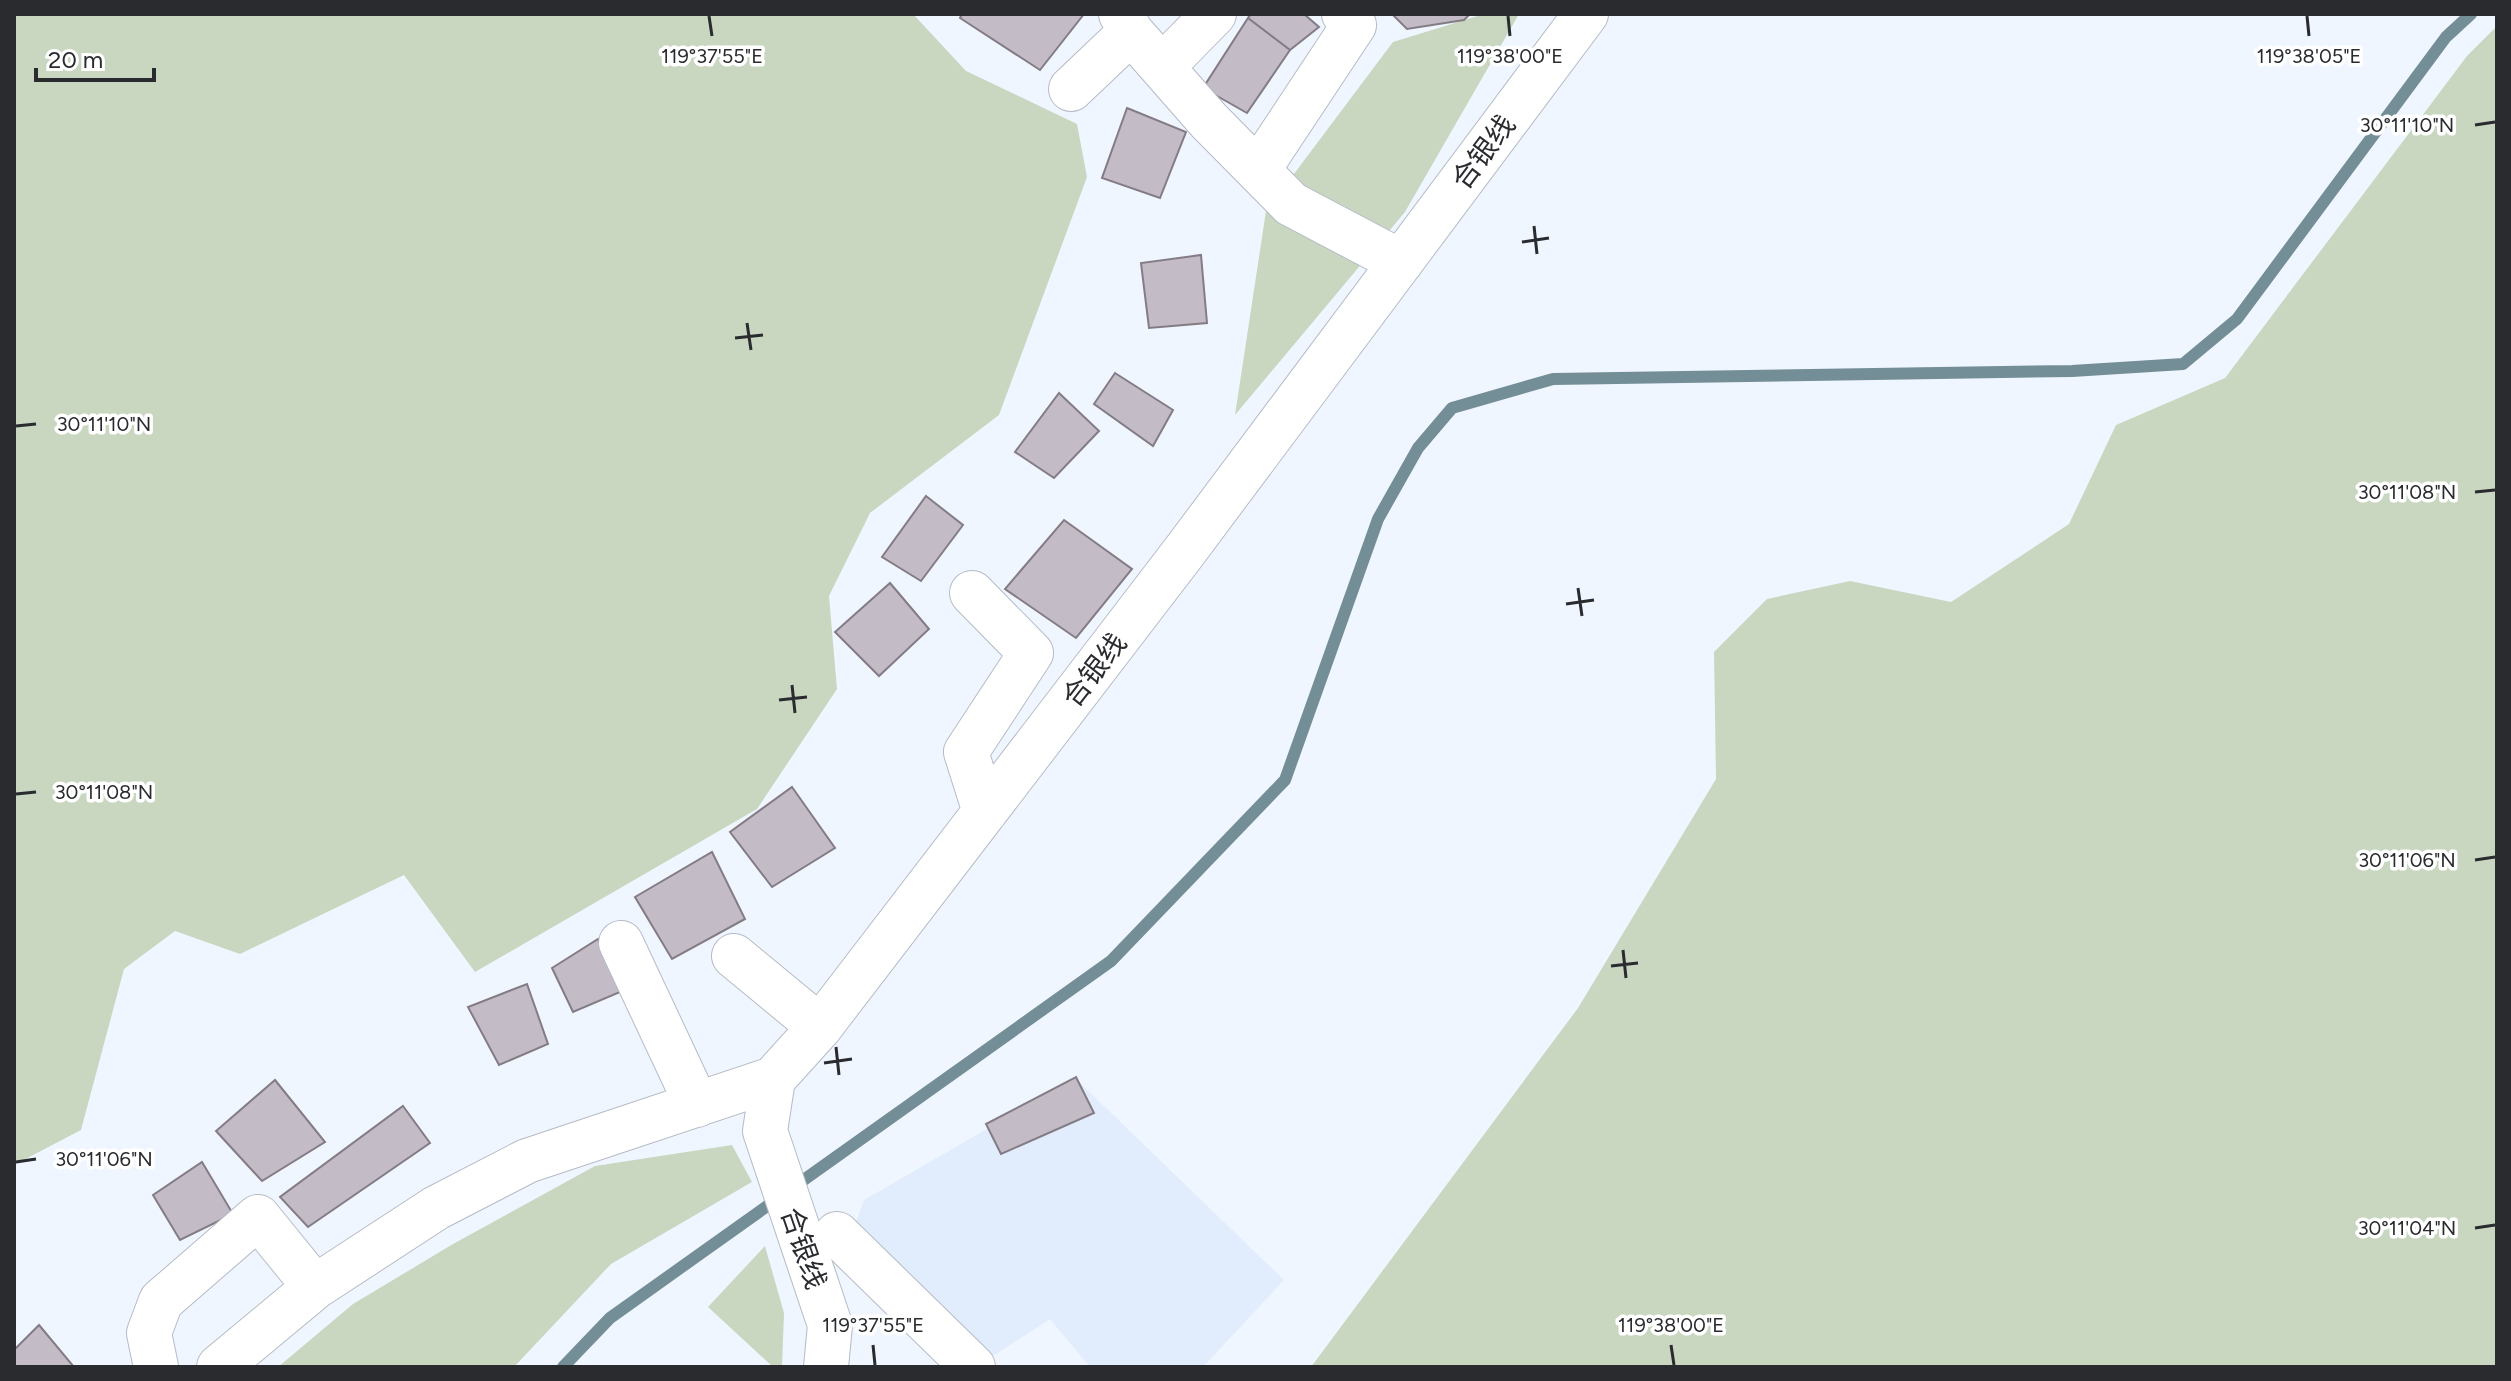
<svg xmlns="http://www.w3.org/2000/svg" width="2511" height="1381" viewBox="0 0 2511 1381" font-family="Figtree,'Noto Sans SC',sans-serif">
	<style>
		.built { fill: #e1ecfd }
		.green { fill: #c9d7c1 }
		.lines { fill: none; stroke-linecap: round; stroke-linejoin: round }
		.stream { stroke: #748e98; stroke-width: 12 }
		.building { fill: #c3bbc5; stroke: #837c85; stroke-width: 2 }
		.minor-casing { stroke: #b5bbc6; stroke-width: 46 }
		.minor { stroke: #fff; stroke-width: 44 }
		.ticks { fill: none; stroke: #292b2f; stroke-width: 3 }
		.labels { text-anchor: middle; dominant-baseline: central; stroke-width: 7; stroke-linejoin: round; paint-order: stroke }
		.street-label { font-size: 28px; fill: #292b2f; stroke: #fff }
		.ticks-label { font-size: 20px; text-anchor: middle; fill: #292b2f; stroke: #fff; stroke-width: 7; stroke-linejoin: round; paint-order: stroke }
	</style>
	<rect width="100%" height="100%" fill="#f0f6ff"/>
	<!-- built -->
	<path class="built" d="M1075,1078L1284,1280L1203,1367H1090L1050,1319L984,1362L845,1251L864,1200Z"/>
	<!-- green -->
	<path class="green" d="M14,14H913L966,71L1077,124L1087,177L999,415L870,513L829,596L837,689L757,809L475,972L404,875L240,954L175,931L124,969L81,1130L14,1165Z
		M1484,14H1519L1405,212L1235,415L1266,211L1393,42Z
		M2497,26V1367H1311L1578,1008L1716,779L1714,652L1767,599L1850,581L1951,602L2069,524L2116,425L2225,378L2467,56Z
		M732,1145L752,1182L611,1264L514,1367H278L353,1304L453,1244L595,1166Z
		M765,1246L784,1313L782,1367H773L708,1307Z"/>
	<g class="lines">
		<!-- stream -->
		<path class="stream" d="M563,1367L610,1318L1111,961L1285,780L1378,519L1418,448L1452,408L1553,379L2072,371L2183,364L2237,319L2446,37L2471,14"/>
	</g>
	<!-- building -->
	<path class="building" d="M962,14H1084L1040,70L960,18Z
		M1251,14H1304L1319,27L1290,50L1248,18Z
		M1392,14H1470L1464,20L1407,29Z
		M1248,18L1290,50L1247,113L1203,88Z
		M1127,108L1186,132L1160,198L1102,178Z
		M1201,255L1207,323L1149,328L1141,263Z
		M1115,373L1173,410L1153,446L1094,404Z
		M1059,393L1099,431L1054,478L1015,452Z
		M926,496L963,525L921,581L882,557Z
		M1064,520L1132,569L1076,638L1005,589Z
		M890,583L929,629L879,676L835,632Z
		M792,787L835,848L772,887L730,832Z
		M712,852L745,919L672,959L635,897Z
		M598,939L620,992L573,1012L552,968Z
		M527,984L548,1044L499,1065L468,1007Z
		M1076,1077L1094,1113L1001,1154L986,1124Z
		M275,1080L325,1142L262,1181L216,1131Z
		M403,1106L430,1143L308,1227L280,1197Z
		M202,1162L233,1214L180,1240L153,1195Z
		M39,1325L74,1367H14V1350Z"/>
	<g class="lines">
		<defs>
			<path id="minor" d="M1121,14L1131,32L1209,121L1291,204L1401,262
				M1162,67L1214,14
				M1071,89L1131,32
				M1258,170L1354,25L1344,14
				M972,593L1031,653L966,752L985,812
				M621,943L697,1105
				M734,956L820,1027
				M837,1234L973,1367
				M156,1367L149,1333L161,1301L258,1217L315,1287
				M219,1367L315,1287L436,1208L527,1161L773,1079
				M826,1367L830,1325L765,1131L773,1079L820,1027L1184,552L1586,14"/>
		</defs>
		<!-- minor casing -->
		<use href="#minor" class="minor-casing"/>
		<!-- minor -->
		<use href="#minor" class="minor"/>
	</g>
	<!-- ticks -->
	<path class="ticks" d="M709,16L712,36M1508,16L1510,36M2307,16L2309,36M2475,125L2495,122M1534,226L1537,254M1522,242L1549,238M747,323L751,350M735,338L763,335M16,426L36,424M2475,492L2495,490M1578,588L1582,616M1566,604L1594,600M792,685L795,713M779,700L807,697M16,794L36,792M2475,860L2495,857M1623,950L1626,978M1611,966L1638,963M836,1047L839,1075M824,1063L852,1059M16,1162L36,1159M2475,1228L2495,1225M873,1345L875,1365M1671,1345L1674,1365"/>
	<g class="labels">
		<!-- street labels -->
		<g class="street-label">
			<text transform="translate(1483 152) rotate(-53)">合银线</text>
			<text transform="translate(1094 670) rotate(-52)">合银线</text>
			<text transform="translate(804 1248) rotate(71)">合银线</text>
		</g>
	</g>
	<g class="ticks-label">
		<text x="712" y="63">119°37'55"E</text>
		<text x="1510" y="63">119°38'00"E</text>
		<text x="2309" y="63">119°38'05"E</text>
		<text x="2407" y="132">30°11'10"N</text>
		<text x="104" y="431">30°11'10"N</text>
		<text x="2407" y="499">30°11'08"N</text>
		<text x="104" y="799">30°11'08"N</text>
		<text x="2407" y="867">30°11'06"N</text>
		<text x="104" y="1166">30°11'06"N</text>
		<text x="2407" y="1235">30°11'04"N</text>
		<text x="873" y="1332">119°37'55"E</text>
		<text x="1671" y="1332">119°38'00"E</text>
	</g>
	<!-- border -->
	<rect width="2511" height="1381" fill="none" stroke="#292b2f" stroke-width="32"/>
	<!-- scale -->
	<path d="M36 68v12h118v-12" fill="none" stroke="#292b2f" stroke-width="4"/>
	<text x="48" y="68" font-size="24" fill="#292b2f" stroke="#ffffff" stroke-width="6" paint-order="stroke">20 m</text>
</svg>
